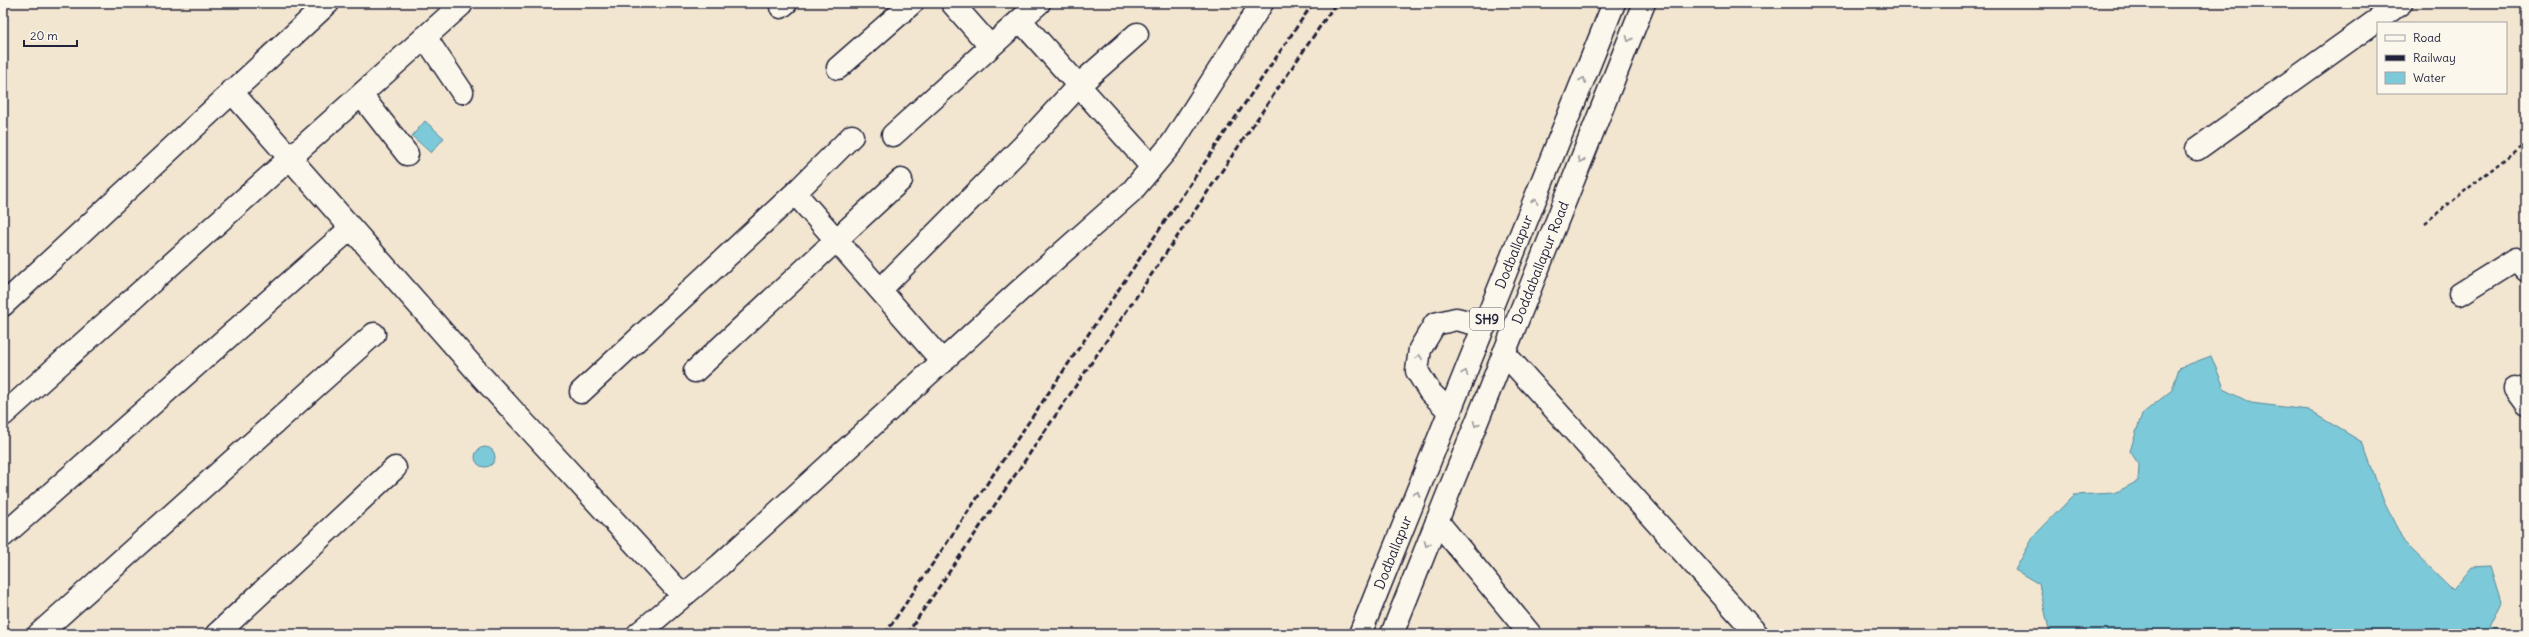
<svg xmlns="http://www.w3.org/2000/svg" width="2529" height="637" viewBox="0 0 2529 637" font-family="Delius,sans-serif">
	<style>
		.water { fill: #7ccad9; stroke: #58879a }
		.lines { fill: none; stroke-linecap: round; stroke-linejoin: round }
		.minor-casing { stroke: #22223b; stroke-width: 25 }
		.major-casing { stroke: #22223b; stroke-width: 25 }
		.path { stroke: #22223b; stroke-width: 2.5; stroke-dasharray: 4 3; stroke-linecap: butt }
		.minor { stroke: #fbf7ec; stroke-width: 22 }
		.major { stroke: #fbf7ec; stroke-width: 22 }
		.rail { stroke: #22223b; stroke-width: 3; stroke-dasharray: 6 3; stroke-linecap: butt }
		.oneway { stroke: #99979c }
		.labels { text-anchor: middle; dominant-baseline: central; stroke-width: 3.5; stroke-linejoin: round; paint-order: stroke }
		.shield { fill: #fbf7ec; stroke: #636270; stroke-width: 1 }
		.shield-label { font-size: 13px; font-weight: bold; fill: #22223b }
		.street-label { font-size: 14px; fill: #22223b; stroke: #fbf7ec }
	</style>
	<rect width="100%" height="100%" fill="#f2e6d1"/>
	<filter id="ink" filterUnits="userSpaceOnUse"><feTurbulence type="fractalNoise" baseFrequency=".025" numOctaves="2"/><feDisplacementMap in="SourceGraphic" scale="8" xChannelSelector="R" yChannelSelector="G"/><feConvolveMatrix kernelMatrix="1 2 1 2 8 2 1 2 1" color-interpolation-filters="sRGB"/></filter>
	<g filter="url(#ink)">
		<!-- water -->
		<path class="water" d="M425,121L444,138L431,153L412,136Z
			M2211,356L2225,390L2251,403L2308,410L2362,442L2384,502L2404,542L2453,590L2472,567L2490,566L2501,602L2489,627L2515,634H2050L2039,584L2015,570L2034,536L2074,495L2115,493L2138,481L2139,465L2130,451L2142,414L2172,390L2179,368Z
			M475 457a10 10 0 1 1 20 0a10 10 0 1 1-20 0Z"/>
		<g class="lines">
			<defs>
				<path id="minor" d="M952,3L990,46
					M781,7L786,3
					M1020,20L1152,167
					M425,37L462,92
					M838,68L912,3
					M231,91L482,377L683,596
					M361,95L407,154
					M893,135L1039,3
					M2197,149L2401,3
					M795,193L943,362
					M881,289L1024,145L1079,85L1137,34
					M2460,294L2516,259L2526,270
					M3,305L328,3
					M1504,353L1757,634
					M695,371L901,180
					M2515,388L2526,403
					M581,392L795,193L852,136
					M1450,412L1430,392L1417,371L1420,349L1435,324L1456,319L1485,326
					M3,415L461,5
					M1437,521L1530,634
					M3,536L350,229
					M39,634L374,334
					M217,634L395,468
					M638,634L720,565L1018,292L1132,191L1173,142L1262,3"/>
				<g id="major">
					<path id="s1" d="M1360,634L1614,3"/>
					<path id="s2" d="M1392,634L1644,3"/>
				</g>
			</defs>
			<!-- minor casing -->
			<use href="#minor" class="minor-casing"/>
			<!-- major casing -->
			<use href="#major" class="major-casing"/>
			<!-- path -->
			<path class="path" d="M2425,223L2526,142"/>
			<!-- minor -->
			<use href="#minor" class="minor"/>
			<!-- major -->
			<use href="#major" class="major"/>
			<!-- rail -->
			<path class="rail" d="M885,634L1313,3
				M907,634L1336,3"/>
		</g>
		<!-- one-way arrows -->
		<defs><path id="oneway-chevron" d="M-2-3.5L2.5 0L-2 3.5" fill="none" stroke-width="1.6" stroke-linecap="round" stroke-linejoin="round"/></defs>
		<g class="oneway">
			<use href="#oneway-chevron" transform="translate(1629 39) rotate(112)"/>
			<use href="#oneway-chevron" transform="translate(1583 80) rotate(-68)"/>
			<use href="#oneway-chevron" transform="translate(1581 160) rotate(112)"/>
			<use href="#oneway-chevron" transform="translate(1535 201) rotate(-68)"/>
			<use href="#oneway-chevron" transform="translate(1419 357) rotate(-83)"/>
			<use href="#oneway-chevron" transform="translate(1465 373) rotate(-68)"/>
			<use href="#oneway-chevron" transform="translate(1476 424) rotate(112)"/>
			<use href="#oneway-chevron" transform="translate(1417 494) rotate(-68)"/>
			<use href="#oneway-chevron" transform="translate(1427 544) rotate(112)"/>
		</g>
	</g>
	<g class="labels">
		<!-- shield labels -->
		<rect class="shield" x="1470" y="308" width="34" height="22" rx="3"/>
		<g class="shield-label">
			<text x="1487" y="319">SH9</text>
		</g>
		<!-- street labels -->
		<g class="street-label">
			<text stroke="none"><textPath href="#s1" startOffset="412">Dodballapur</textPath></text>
			<text stroke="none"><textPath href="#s2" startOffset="400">Doddaballapur Road</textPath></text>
			<text stroke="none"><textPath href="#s1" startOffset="88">Dodballapur</textPath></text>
		</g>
	</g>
	<!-- margin -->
	<rect width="2529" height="637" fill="none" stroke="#fbf7ec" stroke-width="16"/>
	<rect x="8" y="8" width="2513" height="621" fill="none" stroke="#22223b" stroke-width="1.5" filter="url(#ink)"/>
	<!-- legend -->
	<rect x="2377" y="22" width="130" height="72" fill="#fbf7ec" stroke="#a4a2a5"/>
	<rect x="2385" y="35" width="20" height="6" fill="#fbf7ec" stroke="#a4a2a5"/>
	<text x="2413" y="42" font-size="12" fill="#22223b">Road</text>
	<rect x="2385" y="55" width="20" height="6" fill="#22223b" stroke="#a4a2a5"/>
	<text x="2413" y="62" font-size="12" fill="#22223b">Railway</text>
	<rect x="2385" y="72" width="20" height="12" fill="#7ccad9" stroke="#a4a2a5"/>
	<text x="2413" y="82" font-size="12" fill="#22223b">Water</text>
	<!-- scale -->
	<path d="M24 40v6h53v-6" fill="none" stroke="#22223b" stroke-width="2"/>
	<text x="30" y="40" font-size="12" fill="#22223b" stroke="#fbf7ec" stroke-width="3" paint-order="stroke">20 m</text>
</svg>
